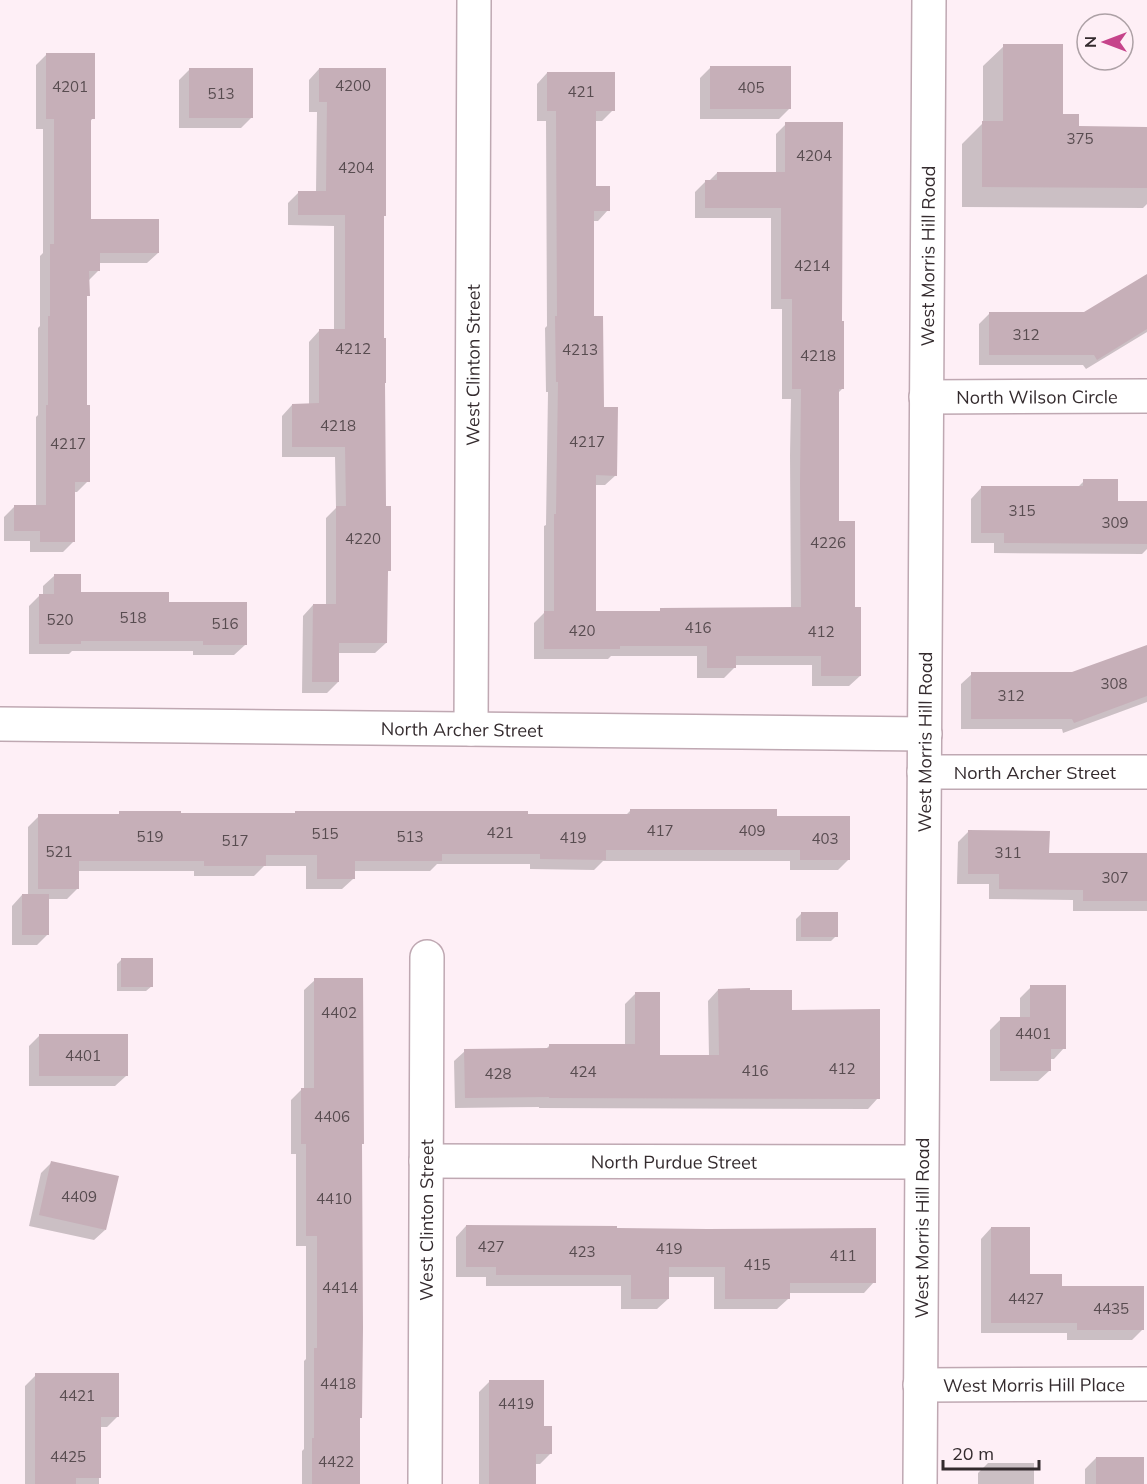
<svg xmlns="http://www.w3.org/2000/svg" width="1147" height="1484" viewBox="0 0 1147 1484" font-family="Mulish,sans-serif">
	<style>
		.shadow { fill: #0003 }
		.building { fill: #c6afb8 }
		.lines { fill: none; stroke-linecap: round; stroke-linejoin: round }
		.street-casing { stroke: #bfa8b2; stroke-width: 36 }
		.street { stroke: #fff; stroke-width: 33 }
		.labels { text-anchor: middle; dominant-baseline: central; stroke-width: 5; stroke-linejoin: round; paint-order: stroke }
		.number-label { font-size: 15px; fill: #584c50 }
		.street-label { font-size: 18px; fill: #342b2e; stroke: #feeff6 }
	</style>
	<rect width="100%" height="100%" fill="#feeff6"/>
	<!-- shadow -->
	<path class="shadow" d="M1004,46L1061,116L1078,128H1147V204L1143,208L962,207V144L983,123V66Z
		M47,54L93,118L89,123V221L158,253L147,263H98V271L88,281L86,297V406L88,481L77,492H74V541L63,552H30V541H4V517L15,506H36V417L38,415V328L40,326V256L43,253V129H36V65Z
		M711,67L790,108L779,119H700V78Z
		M190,69L252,117L241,128H179V80Z
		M319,69L383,217L384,507L389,570L387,573L386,643L375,653H338V682L327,693H302L303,616L313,605H326V518L336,508L335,457H282V416L292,405H309V342L319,331H334V226L288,225V203L299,192H316L317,112H309V80Z
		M547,73L613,110L602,121H594V188L608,210L598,221H593V317L603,409L616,475L605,485H594V613H658L661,610L791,609L790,455L791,399H782V309H771V218H695V192L706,181H709L717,173H776V134L786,124L842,389L837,394V523L854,609L860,676L849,686H812V665H735V667L724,678H697V656H611L608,659H534V623L544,613V526L546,525L548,392H546L545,328L547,326L546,121H537V84Z
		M1147,284V332L1086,369L1083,365H979V324L989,314H1084Z
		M1084,481L1117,502H1147V549L1142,554L994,553V543H971V499L981,488H1077Z
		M54,576L80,594L168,603L245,645L234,655H193V651H72L69,654H29V606L40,595H43V586Z
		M1147,646V702L1063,733L1062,729H961V684L972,674H1073Z
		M630,811L775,817L849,859L838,870H790V861H603L594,870L530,869V864H437L430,871H353V879L342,889H306V866H264L254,876H194V871H78V888L67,899H48V934L37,945H12V906L22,895H28V827L39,816H117L120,813L180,815L625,816Z
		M969,831L1048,855H1147V911H1073V900L989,899V884H957L958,842Z
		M801,914L836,936L831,941H796V919Z
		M122,959L152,986L146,991H117V964Z
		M315,980L361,1145L358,1484H302V1451L304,1449V1361L306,1359V1246H296V1154H291V1100L302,1089H304V990Z
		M1031,987L1064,1048L1054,1059H1049V1071L1038,1081H990V1030L1001,1019H1020V998Z
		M718,990L791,1011L878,1098L868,1109L539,1108V1107L455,1108L454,1061L465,1051L545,1050L549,1046H625V1004L636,993L659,1056H709L708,1001Z
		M40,1035L126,1076L115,1086H29V1046Z
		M52,1162L105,1230L94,1240L29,1226L41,1173Z
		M466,1226L615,1230L874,1282L864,1293H788V1299L777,1309H714V1277H668V1299L657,1309H621V1286H486V1277H456V1237Z
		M991,1228L1028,1275L1060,1287L1143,1329L1132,1340H1067V1333H981V1239Z
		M36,1375L118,1416L107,1427H99V1484H25V1386Z
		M490,1381L542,1428L551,1453L540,1464H534V1484H479V1392Z
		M1096,1458L1143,1484H1085V1469Z
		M988,1463H1034V1484H978V1473Z"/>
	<!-- building -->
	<path class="building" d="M1003,44H1063V114H1079V126L1147,127V188L982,187V121H1003Z
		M46,53H95V119H91V219H159V253H100V271H89L90,296H87V405H90V482H75V542H40V531H14V505H46V405H48V316H50V244H54V119H46Z
		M710,66H791V109H710Z
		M189,68H253V118H189Z
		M319,68H386V216H384V338H386V383H385L386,506H391V571H388L387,643H339V682H312L313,604H336V506H346L345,447H292V404L319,403V329H345V215H298V191H326L327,102H319Z
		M547,72H615V111H596V186H610V211H594V316H603L604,407H618L617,476L596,475V611H660V608L801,607L800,485L801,389H792V299H781V208H705V180H717V172H785V122H843L842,321H844V389H839V521H855V607H861V676H821V656H736V668H707V646H620V649H544V611H554V514H556L558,382H556L555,316H557L556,111H547Z
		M1147,274V329L1097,360L1094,355H989V312H1084Z
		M1083,479H1118V501H1147V544L1004,543V533H981V486H1083Z
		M54,574H81V592H169V602H247V645H203V641H81V644H39V594H54Z
		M1147,645V696L1074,723L1072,719H971V672H1072Z
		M630,809H777V816H850V860H800V850H606V860L540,859V854H442V861H355V879H317V855H266V866H204V861H79V889H38V814H119V811H181V813H295V811H528V814H630Z
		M968,830L1050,831L1049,853H1147V901H1083V890L999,889V874H968Z
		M22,894H49V935H22Z
		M801,912H838V937H801Z
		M121,958H153V987H121Z
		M314,978H363L364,1144H362L363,1328L362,1418H360V1484H312V1438H314V1348H317V1236H306V1144H301V1088H314Z
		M1030,985H1066V1049H1051V1071H1000V1017H1030Z
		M750,988V990H792V1010L880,1009V1099L549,1098V1097L465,1098L464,1049L549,1048V1044H635V992H660V1055H719L718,989Z
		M39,1034H128V1076H39Z
		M51,1161L119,1176L106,1230L39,1215Z
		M466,1225L617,1226V1228L707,1229L876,1228V1283H790V1299H725V1267H669V1299H631V1275H496V1267H466Z
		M991,1227H1030V1274H1062V1286H1144V1330H1077V1323H991Z
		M35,1373H119V1417H101V1478H76V1484H35Z
		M489,1380H544V1426H552V1454H536V1484H489Z
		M1096,1457H1144V1484H1096Z"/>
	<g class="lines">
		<defs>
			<g id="street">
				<path id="s1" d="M926,397L1147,396"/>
				<path id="s2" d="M0,724L925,734"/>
				<path id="s3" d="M471,729L474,0"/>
				<path id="s4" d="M924,772H1147"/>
				<path id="s5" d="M426,1161L921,1162"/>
				<path id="s6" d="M920,1385L1147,1384"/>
				<path id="s7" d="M425,1484L427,957"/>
				<path id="s8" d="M920,1484L929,0"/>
			</g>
		</defs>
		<!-- street casing -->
		<use href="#street" class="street-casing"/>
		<!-- street -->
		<use href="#street" class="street"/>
	</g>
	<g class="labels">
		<!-- number labels -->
		<g class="number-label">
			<text x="353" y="85">4200</text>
			<text x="70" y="86">4201</text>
			<text x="751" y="87">405</text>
			<text x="581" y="91">421</text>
			<text x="221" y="93">513</text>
			<text x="1080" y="138">375</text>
			<text x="814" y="155">4204</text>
			<text x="356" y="167">4204</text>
			<text x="812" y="265">4214</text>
			<text x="1026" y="334">312</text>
			<text x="353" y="348">4212</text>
			<text x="580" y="349">4213</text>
			<text x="818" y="355">4218</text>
			<text x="338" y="425">4218</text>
			<text x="587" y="441">4217</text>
			<text x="68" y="443">4217</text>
			<text x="1022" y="510">315</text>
			<text x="1115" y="522">309</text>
			<text x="363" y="538">4220</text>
			<text x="828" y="542">4226</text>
			<text x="133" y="617">518</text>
			<text x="60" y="619">520</text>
			<text x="225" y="623">516</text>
			<text x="698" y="627">416</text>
			<text x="582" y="630">420</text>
			<text x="821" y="631">412</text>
			<text x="1114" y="683">308</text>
			<text x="1011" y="695">312</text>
			<text x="660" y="830">417</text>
			<text x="752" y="830">409</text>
			<text x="500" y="832">421</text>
			<text x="325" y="833">515</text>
			<text x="150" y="836">519</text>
			<text x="410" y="836">513</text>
			<text x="573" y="837">419</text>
			<text x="825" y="838">403</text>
			<text x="235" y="840">517</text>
			<text x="59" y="851">521</text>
			<text x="1008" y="852">311</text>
			<text x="1115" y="877">307</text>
			<text x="339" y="1012">4402</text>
			<text x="1033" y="1033">4401</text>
			<text x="83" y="1055">4401</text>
			<text x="842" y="1068">412</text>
			<text x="755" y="1070">416</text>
			<text x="583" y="1071">424</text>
			<text x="498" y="1073">428</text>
			<text x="332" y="1116">4406</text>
			<text x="79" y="1196">4409</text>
			<text x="334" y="1198">4410</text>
			<text x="491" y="1246">427</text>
			<text x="669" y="1248">419</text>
			<text x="582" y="1251">423</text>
			<text x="843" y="1255">411</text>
			<text x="757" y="1264">415</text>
			<text x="340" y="1287">4414</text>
			<text x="1026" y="1298">4427</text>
			<text x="1111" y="1308">4435</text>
			<text x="338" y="1383">4418</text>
			<text x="77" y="1395">4421</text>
			<text x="516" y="1403">4419</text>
			<text x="68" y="1456">4425</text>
			<text x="336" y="1461">4422</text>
		</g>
		<!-- street labels -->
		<g class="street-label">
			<text stroke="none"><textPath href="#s8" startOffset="1228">West Morris Hill Road</textPath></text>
			<text stroke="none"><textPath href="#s3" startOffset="364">West Clinton Street</textPath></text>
			<text stroke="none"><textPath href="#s1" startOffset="111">North Wilson Circle</textPath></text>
			<text stroke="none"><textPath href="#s2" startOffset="462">North Archer Street</textPath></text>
			<text stroke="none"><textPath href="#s8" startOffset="742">West Morris Hill Road</textPath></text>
			<text stroke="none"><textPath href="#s4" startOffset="111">North Archer Street</textPath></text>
			<text stroke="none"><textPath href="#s5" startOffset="248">North Purdue Street</textPath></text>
			<text stroke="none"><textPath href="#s7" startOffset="264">West Clinton Street</textPath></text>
			<text stroke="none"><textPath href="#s8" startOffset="256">West Morris Hill Road</textPath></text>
			<text stroke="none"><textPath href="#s6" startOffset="114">West Morris Hill Place</textPath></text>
		</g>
	</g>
	<!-- north arrow -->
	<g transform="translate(1105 42) rotate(270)"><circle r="28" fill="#feeff6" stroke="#ada1a6" stroke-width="1.5"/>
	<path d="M0-4.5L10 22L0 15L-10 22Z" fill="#c6448b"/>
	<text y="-9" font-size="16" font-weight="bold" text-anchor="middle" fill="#342b2e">N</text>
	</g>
	<!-- scale -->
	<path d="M943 1460v9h96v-9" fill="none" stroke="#342b2e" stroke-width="3"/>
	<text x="952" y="1460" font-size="18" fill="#342b2e" stroke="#feeff6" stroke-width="4.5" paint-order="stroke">20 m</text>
</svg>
